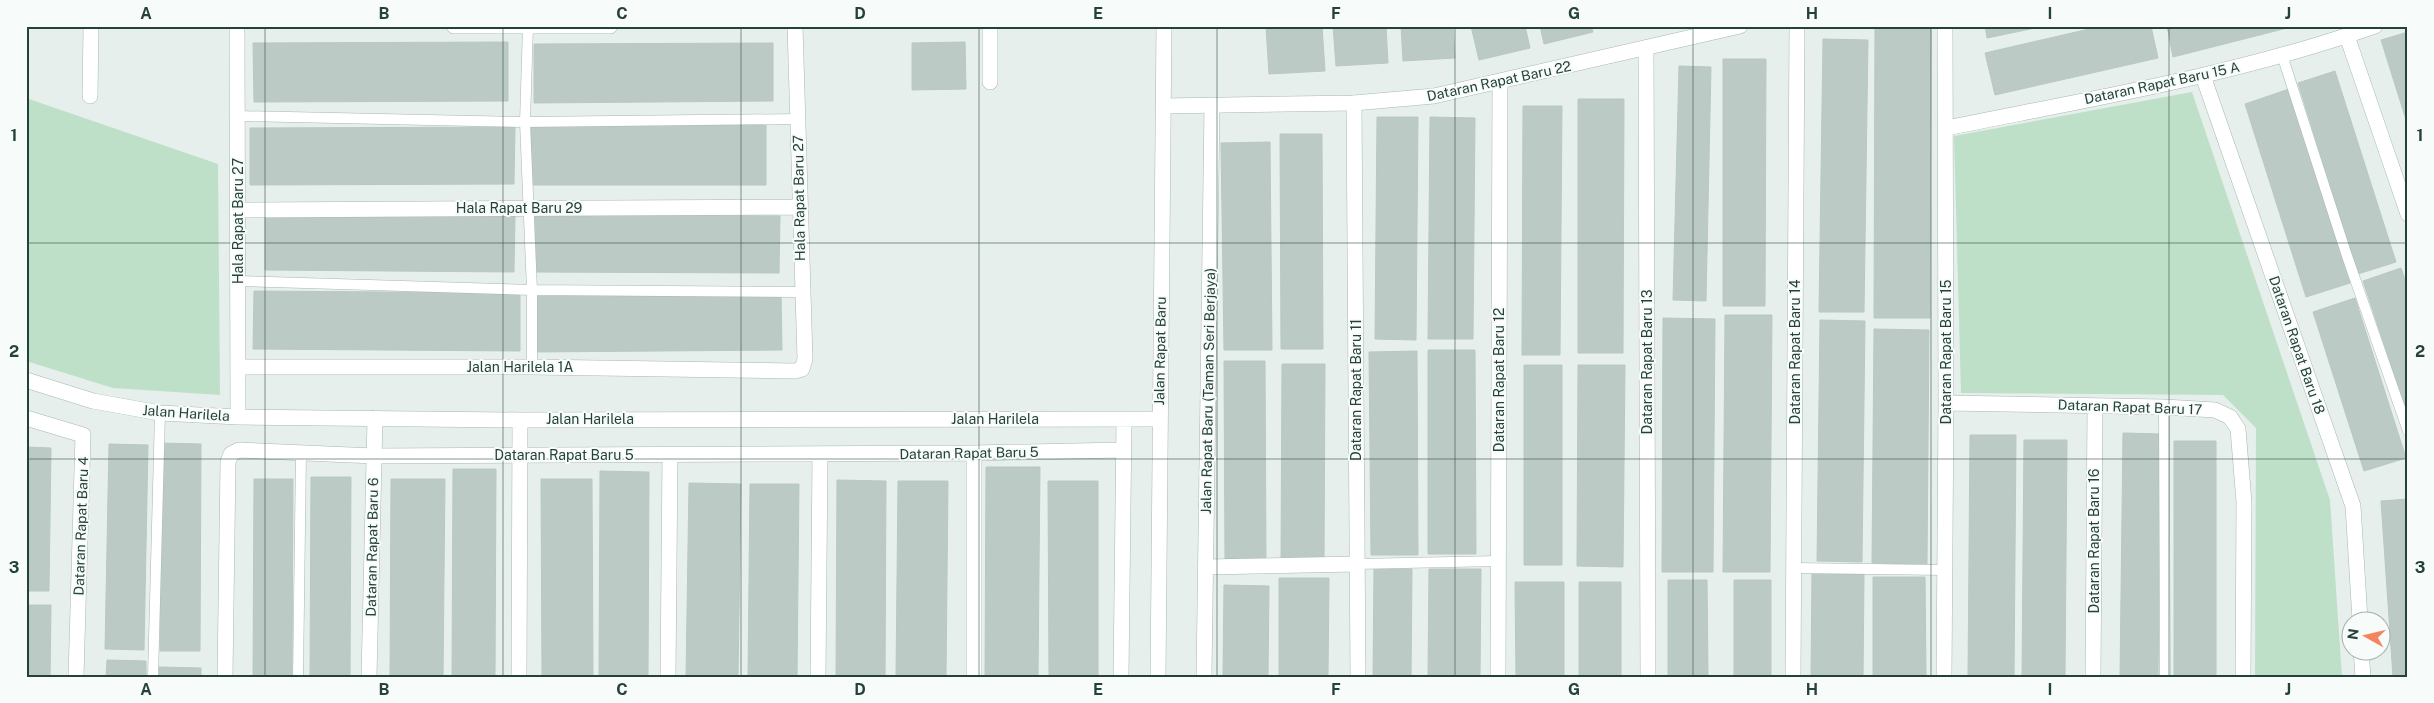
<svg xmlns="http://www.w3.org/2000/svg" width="2434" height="703" viewBox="0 0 2434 703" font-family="'Public Sans',sans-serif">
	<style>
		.green { fill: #bfe0c8 }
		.building { fill: #bbcac4; stroke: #b8c9c2 }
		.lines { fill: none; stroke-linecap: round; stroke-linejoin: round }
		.service-casing { stroke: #a8b8b2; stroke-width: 11 }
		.minor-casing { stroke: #a8b8b2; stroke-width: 16 }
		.tertiary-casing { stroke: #a8b8b2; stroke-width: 16 }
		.service { stroke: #fff; stroke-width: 10 }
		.minor { stroke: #fff; stroke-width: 15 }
		.tertiary { stroke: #fff; stroke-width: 15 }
		.grid { fill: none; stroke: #24423a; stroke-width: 1; stroke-opacity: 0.55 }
		.labels { text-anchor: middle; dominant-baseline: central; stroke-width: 4; stroke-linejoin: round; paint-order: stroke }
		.street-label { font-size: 14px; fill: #24423a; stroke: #f7fbf9 }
		.neatline { fill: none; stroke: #24423a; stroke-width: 2 }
		.grid-label { font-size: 16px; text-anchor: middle; font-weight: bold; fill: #24423a }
	</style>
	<rect width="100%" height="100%" fill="#e6efeb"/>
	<!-- green -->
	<path class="green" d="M2192,92L2330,500L2342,677H2255L2256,428L2223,395L1961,393L1954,136Z
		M26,98L218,164L220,395L113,388L26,361Z"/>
	<!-- building -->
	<path class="building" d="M1322,26L1325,71L1269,74L1266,27Z
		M1333,26H1386L1388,63L1336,66Z
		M1401,26H1453L1455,58L1403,61Z
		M1471,26H1525L1530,48L1479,60Z
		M1540,26H1591L1593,32L1544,44Z
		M1875,26H1931L1930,318H1874Z
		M1985,26H2045L1987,38Z
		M2102,26H2151L2158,58L1995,95L1985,53Z
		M2167,26H2295L2173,57Z
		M2408,32V126L2381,40Z
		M1823,39L1868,40L1864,312H1819Z
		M508,42V101L254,102L253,43Z
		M965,42L966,89L912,90V43Z
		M773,43V101L534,103V44Z
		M1723,59H1766L1765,306H1723Z
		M1679,66L1711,67L1706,301L1673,300Z
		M2335,71L2396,262L2358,274L2298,83Z
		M2289,89L2350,283L2306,297L2245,104Z
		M1578,99H1624L1623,353H1578Z
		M1523,106H1562L1560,355H1522Z
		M1377,117H1418L1416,340L1375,339Z
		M1430,117L1475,118L1473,339H1428Z
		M531,125H766V185H531Z
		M515,127L514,184L250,185V128Z
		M1280,134H1322L1323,349H1281Z
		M1270,142L1272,350H1224L1221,143Z
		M265,214L515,216L514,272L265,270Z
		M533,215L780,216L779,273L532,272Z
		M2401,268L2408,288V416L2363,281Z
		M254,291L520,293V351L253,349Z
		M781,293L782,350L533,352V294Z
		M2355,298L2406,458L2364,471L2313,312Z
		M1725,315H1772L1770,572H1723Z
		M1663,318L1715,319L1713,572H1662Z
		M1820,320L1865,321L1862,562L1817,561Z
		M1874,329L1929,330L1927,564L1872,563Z
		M1428,350H1475L1476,554H1428Z
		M1417,351L1418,555H1371L1369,352Z
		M1224,361H1265L1266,560H1225Z
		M1282,364H1325L1324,563H1281Z
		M1524,365H1562V565H1524Z
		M1578,365H1625L1623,567L1577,566Z
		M2123,433L2161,434L2158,677H2120Z
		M1970,435H2016L2014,677H1968Z
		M2024,440H2067L2065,677H2022Z
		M2174,441H2216V677H2174Z
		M161,443L201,444L200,651H160Z
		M109,444L148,445L144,650L105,649Z
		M26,447L51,448L49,591H26Z
		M986,467H1040L1038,677H985Z
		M453,469H496L495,677H452Z
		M600,471L649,472L648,677H599Z
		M311,477H351L350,677H310Z
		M254,479H293L292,677H253Z
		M391,479H445L443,677H390Z
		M541,479H592L593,677H542Z
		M837,480L886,481L885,677H836Z
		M898,481H948L946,677H896Z
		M1048,481H1098V677H1049Z
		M689,483L741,484L738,677H686Z
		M750,484H799L797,677H748Z
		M2408,499V677H2393L2381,501Z
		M1374,569H1412L1411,677H1373Z
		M1429,569H1481L1480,677H1428Z
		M1812,574H1864L1863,677H1811Z
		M1873,577H1925L1926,677H1873Z
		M1279,578H1329L1328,677H1279Z
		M1668,580H1707L1708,677H1668Z
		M1734,580H1771V677H1734Z
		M1515,582H1564V677H1516Z
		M1579,582H1621V677H1579Z
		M1224,585L1269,586L1268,677H1223Z
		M26,605H51L50,677H26Z
		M107,660L146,661V677H106Z
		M159,667L201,668V677H159Z"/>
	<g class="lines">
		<defs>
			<path id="service" d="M528,26L525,122L532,290V367
				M2282,55L2347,256L2408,431
				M237,116L525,122L797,119
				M238,281L532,290L802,292
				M2164,407L2165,677
				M1357,564L1499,561
				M1794,568L1944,570
				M153,677L160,413
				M298,677L301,453"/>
			<path id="minor" d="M237,26L238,417
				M454,26H610
				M990,26V82
				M2347,36L2408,214
				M1646,48L1648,677
				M2203,76L2353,506L2360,620
				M90,96L91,26
				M1354,103L1358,677
				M1946,128C2090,99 2236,75 2375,26
				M239,210L800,207
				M238,367H532L795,371L802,369L805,359L795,26
				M26,380L93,401L160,413L238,417L520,420L1159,419
				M1946,403L2164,407L2215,410L2230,417L2238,429L2244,502L2243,677
				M26,418L83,435L76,677
				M1205,567L1357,564
				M2361,650L2363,677
				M225,677L228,462L231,454L239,450L374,456L974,453L1122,450
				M369,677L375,418
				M519,677L520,420
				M668,677L670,455
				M818,677L820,454
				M974,677V453
				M1121,677L1124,420
				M1204,677L1212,106
				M1498,677L1500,82
				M1793,677L1797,26
				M1944,677L1946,403L1945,26
				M2093,677L2095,406"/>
			<path id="tertiary" d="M1163,106L1354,103L1434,96L1740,26
				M1158,677L1164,26"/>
		</defs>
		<!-- service casing -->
		<use href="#service" class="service-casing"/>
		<!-- minor casing -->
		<use href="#minor" class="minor-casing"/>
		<!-- tertiary casing -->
		<use href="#tertiary" class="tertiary-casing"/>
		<!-- service -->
		<use href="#service" class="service"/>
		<!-- minor -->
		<use href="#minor" class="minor"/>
		<!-- tertiary -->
		<use href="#tertiary" class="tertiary"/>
	</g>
	<!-- grid -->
	<path class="grid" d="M265,26V677M503,26V677M741,26V677M979,26V677M1217,26V677M1455,26V677M1693,26V677M1931,26V677M2169,26V677M26,243H2408M26,459H2408"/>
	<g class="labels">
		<!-- street labels -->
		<g class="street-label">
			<text transform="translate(1499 81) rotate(-12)">Dataran Rapat Baru 22</text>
			<text transform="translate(2162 83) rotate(-12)">Dataran Rapat Baru 15 A</text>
			<text transform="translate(799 198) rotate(-91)">Hala Rapat Baru 27</text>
			<text x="519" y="208">Hala Rapat Baru 29</text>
			<text transform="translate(238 221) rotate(-90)">Hala Rapat Baru 27</text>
			<text transform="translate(2297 345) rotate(71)">Dataran Rapat Baru 18</text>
			<text transform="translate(1160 351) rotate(-89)">Jalan Rapat Baru</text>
			<text transform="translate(1795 352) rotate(-90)">Dataran Rapat Baru 14</text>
			<text transform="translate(1946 352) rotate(-90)">Dataran Rapat Baru 15</text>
			<text transform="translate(1647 362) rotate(-90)">Dataran Rapat Baru 13</text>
			<text x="520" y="367">Jalan Harilela 1A</text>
			<text transform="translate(1499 380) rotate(-90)">Dataran Rapat Baru 12</text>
			<text transform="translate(1356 390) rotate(-90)">Dataran Rapat Baru 11</text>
			<text transform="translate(1208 391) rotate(-89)">Jalan Rapat Baru (Taman Seri Berjaya)</text>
			<text transform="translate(2130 407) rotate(2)">Dataran Rapat Baru 17</text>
			<text transform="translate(186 413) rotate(4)">Jalan Harilela</text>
			<text x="590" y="419">Jalan Harilela</text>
			<text x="995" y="419">Jalan Harilela</text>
			<text transform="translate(969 453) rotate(-1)">Dataran Rapat Baru 5</text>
			<text x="564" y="455">Dataran Rapat Baru 5</text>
			<text transform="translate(81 526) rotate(-88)">Dataran Rapat Baru 4</text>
			<text transform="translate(2094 541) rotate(-90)">Dataran Rapat Baru 16</text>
			<text transform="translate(372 547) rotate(-89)">Dataran Rapat Baru 6</text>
		</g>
	</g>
	<!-- border -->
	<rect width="2434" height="703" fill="none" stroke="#f7fbf9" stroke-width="55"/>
	<!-- north arrow -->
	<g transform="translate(2366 636) rotate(278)"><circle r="24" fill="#f7fbf9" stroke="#a3b1ad"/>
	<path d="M0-4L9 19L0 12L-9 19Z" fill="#f4845f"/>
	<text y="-8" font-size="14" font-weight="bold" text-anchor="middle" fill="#24423a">N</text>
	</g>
	<rect x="28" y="28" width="2378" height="648" class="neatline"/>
	<g class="grid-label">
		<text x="146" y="19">A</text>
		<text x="384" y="19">B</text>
		<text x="622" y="19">C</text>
		<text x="860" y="19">D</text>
		<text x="1098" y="19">E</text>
		<text x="1336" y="19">F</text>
		<text x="1574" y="19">G</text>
		<text x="1812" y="19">H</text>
		<text x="2050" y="19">I</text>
		<text x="2288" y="19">J</text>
		<text x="14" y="141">1</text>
		<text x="2420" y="141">1</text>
		<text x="14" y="357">2</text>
		<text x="2420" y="357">2</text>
		<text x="14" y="573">3</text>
		<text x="2420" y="573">3</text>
		<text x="146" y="695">A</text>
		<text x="384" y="695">B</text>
		<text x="622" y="695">C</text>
		<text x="860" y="695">D</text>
		<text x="1098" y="695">E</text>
		<text x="1336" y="695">F</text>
		<text x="1574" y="695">G</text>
		<text x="1812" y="695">H</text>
		<text x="2050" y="695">I</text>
		<text x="2288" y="695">J</text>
	</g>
</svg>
